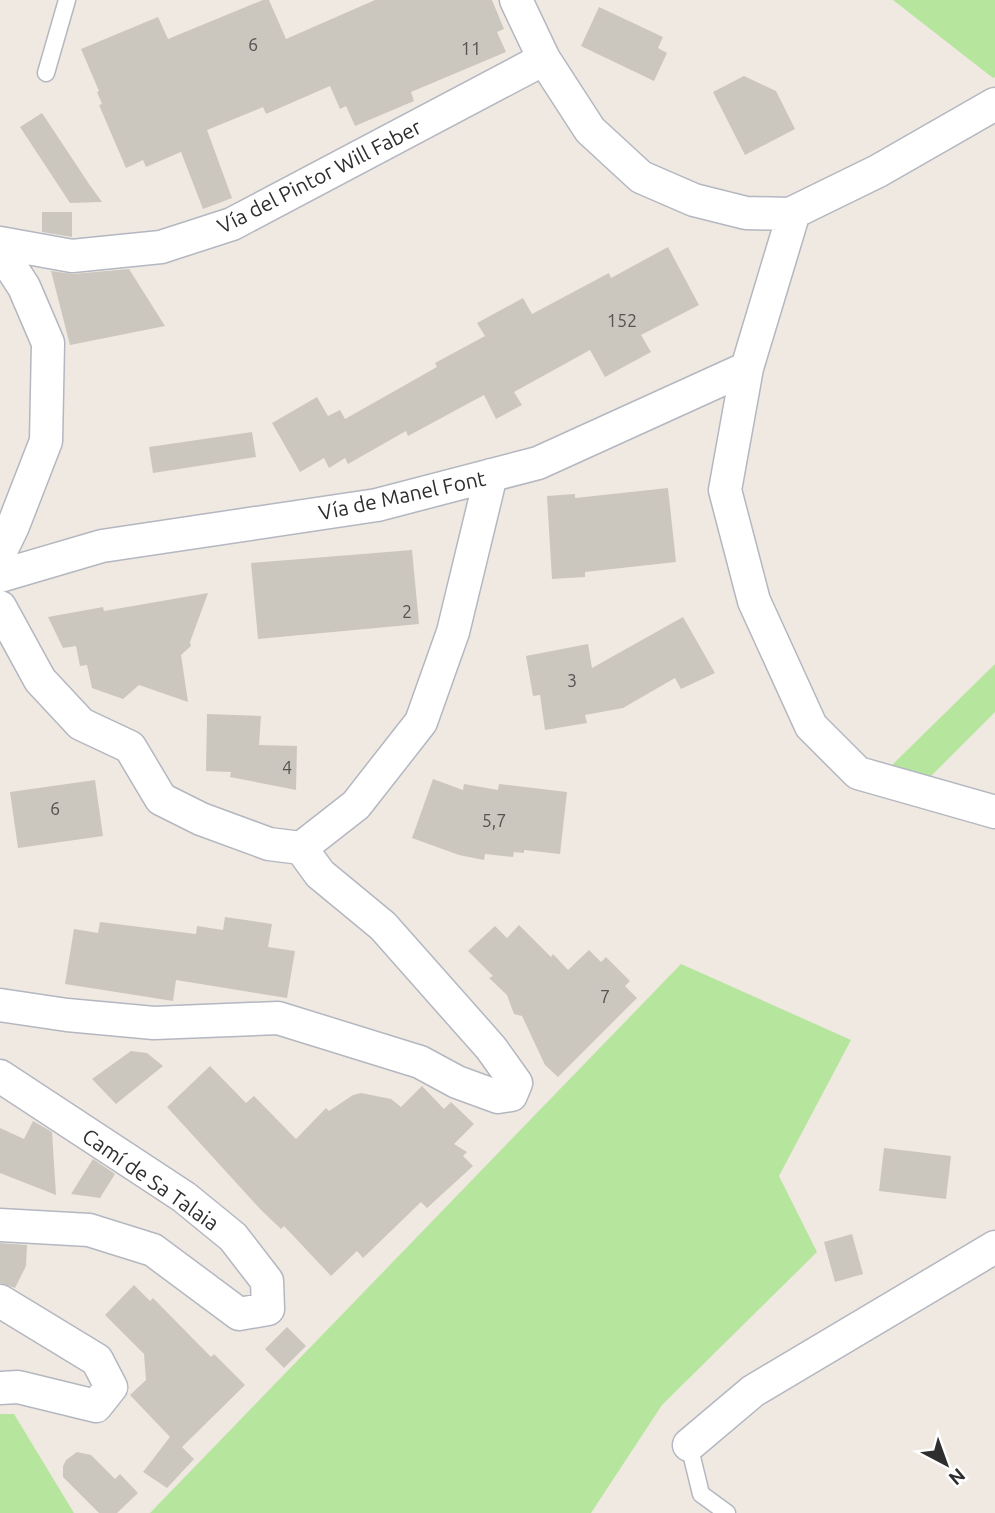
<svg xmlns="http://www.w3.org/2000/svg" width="995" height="1513" viewBox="0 0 995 1513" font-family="Ubuntu,sans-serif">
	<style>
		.green { fill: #b6e59e }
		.building { fill: #cbc7bf }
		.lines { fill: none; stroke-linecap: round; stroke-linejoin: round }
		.service-casing { stroke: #b4b7c1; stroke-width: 19 }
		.minor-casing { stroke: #b4b7c1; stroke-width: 35 }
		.service { stroke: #fff; stroke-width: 16 }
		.minor { stroke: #fff; stroke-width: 32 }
		.labels { text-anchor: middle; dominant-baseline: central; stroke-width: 7; stroke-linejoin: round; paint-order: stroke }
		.number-label { font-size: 18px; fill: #555452 }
		.street-label { font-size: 21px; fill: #2e2e2e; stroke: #fff }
	</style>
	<rect width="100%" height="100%" fill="#efe9e1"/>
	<!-- green -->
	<path class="green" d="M893,0H995V77L993,78Z
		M995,664V712L929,778L889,768Z
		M681,964L851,1040L779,1176L817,1252L662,1405L591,1513H150Z
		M0,1414H14L74,1513H0Z"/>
	<!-- building -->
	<path class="building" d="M263,0H269L286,39L375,0H492L504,29L497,32L506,52L411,92L414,101L355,126L346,106L340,109L330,86L266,114L263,107L207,130L232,198L203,209L181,152L146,167L143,160L126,168L99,105L102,104L97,92L99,91L81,49L158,17L168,39Z
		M599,7L663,37L658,48L667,53L654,81L581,46Z
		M744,76L776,91L795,129L745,155L713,92Z
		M42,113L89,184L102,202L70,203L20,127Z
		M42,212H72V237L42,232Z
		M668,247L699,305L641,335L651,352L605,377L590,350L514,392L522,405L496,419L484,395L408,436L406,431L348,464L345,458L329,468L324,458L300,472L272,423L317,397L328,416L340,410L345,419L437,367L435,363L485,336L477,323L523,298L532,314L609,273L611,278Z
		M129,269L165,326L70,345L51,271L73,274Z
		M252,432L256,457L153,473L149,447Z
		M668,488L676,562L585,572V577L552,579L547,496L575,494V498Z
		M412,550L419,624L258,639L251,563Z
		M208,593L190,642L191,646L181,655L188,702L139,685L123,699L92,688L87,665L80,666L76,646L63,648L48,617L103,607L104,611Z
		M683,617L715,673L681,689L675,678L623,708L585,715L587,723L545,730L540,695L533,696L526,656L588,644L592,668Z
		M207,714L261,716L259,745L297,746L296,790L230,777L231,772L206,771Z
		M433,779L463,790L464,784L498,790L499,784L567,792L560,854L524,850V853L514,852L513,857L485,854L484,860L459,855L412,838Z
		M95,780L103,836L18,848L10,792Z
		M225,917L272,924L268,947L295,951L287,998L176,980L173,1001L65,984L74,929L98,933L100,922L196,934L197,926L223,930Z
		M519,925L551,957L553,954L568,970L589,950L601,962L606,957L630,981L625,986L637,998L558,1077L545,1065L522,1016L514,1014L507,995L489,978L493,976L468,951L495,926L507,938Z
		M131,1051L147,1053L163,1066L116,1104L92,1079Z
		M210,1066L246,1103L254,1096L296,1139L326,1108L329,1111L353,1095L361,1093L391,1099L401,1107L422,1086L444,1109L451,1102L474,1124L454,1144L467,1152L463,1156L473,1166L427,1208L421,1202L363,1258L357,1251L331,1276L284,1226L281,1229L262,1211L167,1107Z
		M33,1121L52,1132L56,1195L0,1173V1128L24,1139Z
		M884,1148L951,1156L946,1199L879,1191Z
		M93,1159L115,1174L100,1198L71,1194Z
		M852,1234L863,1274L835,1282L824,1242Z
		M0,1243L27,1245L26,1266L15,1288L0,1283Z
		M134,1285L150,1301L153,1298L211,1357L214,1354L245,1385L182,1447L194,1459L167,1488L143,1472L170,1437L130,1395L146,1380L144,1354L105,1315Z
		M287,1327L306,1346L284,1368L265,1349Z
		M77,1452L91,1455L115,1479L120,1474L138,1493L117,1513H99L63,1477V1466L66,1460Z"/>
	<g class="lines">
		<defs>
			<path id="service" d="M46,73L67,0
				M689,1445L701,1494L727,1513"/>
			<path id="minor" d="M516,0L544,59L590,130L641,177L694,200L746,213L790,214L878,171L995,104
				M794,212L747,368L725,490L754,601L811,726L858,773L995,812
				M0,243L72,256L161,247L232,224L544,59
				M0,250L24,287L48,343L46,441L13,526L0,553
				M0,576L102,546L377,505L538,463L747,368
				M0,607L40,680L81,724L130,747L161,799L201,819L269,844L301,848L320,874L383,926L491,1048L516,1083L511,1095L498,1097L457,1082L420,1062L278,1018L154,1023L67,1015L0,1005
				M301,848L356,805L421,722L453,632L491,475
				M0,1076L184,1197L233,1237L267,1281L268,1309L239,1314L153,1250L89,1230L0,1225
				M0,1301L97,1360L111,1387L96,1406L18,1387L0,1388
				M689,1445L753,1391L995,1247"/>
		</defs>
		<!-- service casing -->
		<use href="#service" class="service-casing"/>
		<!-- minor casing -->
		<use href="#minor" class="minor-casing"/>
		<!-- service -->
		<use href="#service" class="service"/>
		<!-- minor -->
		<use href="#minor" class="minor"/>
	</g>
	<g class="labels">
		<!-- number labels -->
		<g class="number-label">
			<text x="253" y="44">6</text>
			<text x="471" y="48">11</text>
			<text x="622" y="320">152</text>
			<text x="407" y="611">2</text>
			<text x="572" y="680">3</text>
			<text x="287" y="767">4</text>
			<text x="55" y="808">6</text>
			<text x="494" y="820">5,7</text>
			<text x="605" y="996">7</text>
		</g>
		<!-- street labels -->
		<g class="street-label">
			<text transform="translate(319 176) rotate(-27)">Vía del Pintor Will Faber</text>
			<text transform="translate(402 495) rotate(-12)">Vía de Manel Font</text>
			<text transform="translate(151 1179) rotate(35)">Camí de Sa Talaia</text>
		</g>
	</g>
	<!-- north arrow -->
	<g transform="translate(946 1464) rotate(139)" stroke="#ffffff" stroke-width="5" paint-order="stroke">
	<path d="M0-5L12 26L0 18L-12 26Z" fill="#2e2e2e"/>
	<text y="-10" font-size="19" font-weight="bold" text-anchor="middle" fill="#2e2e2e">N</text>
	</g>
</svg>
